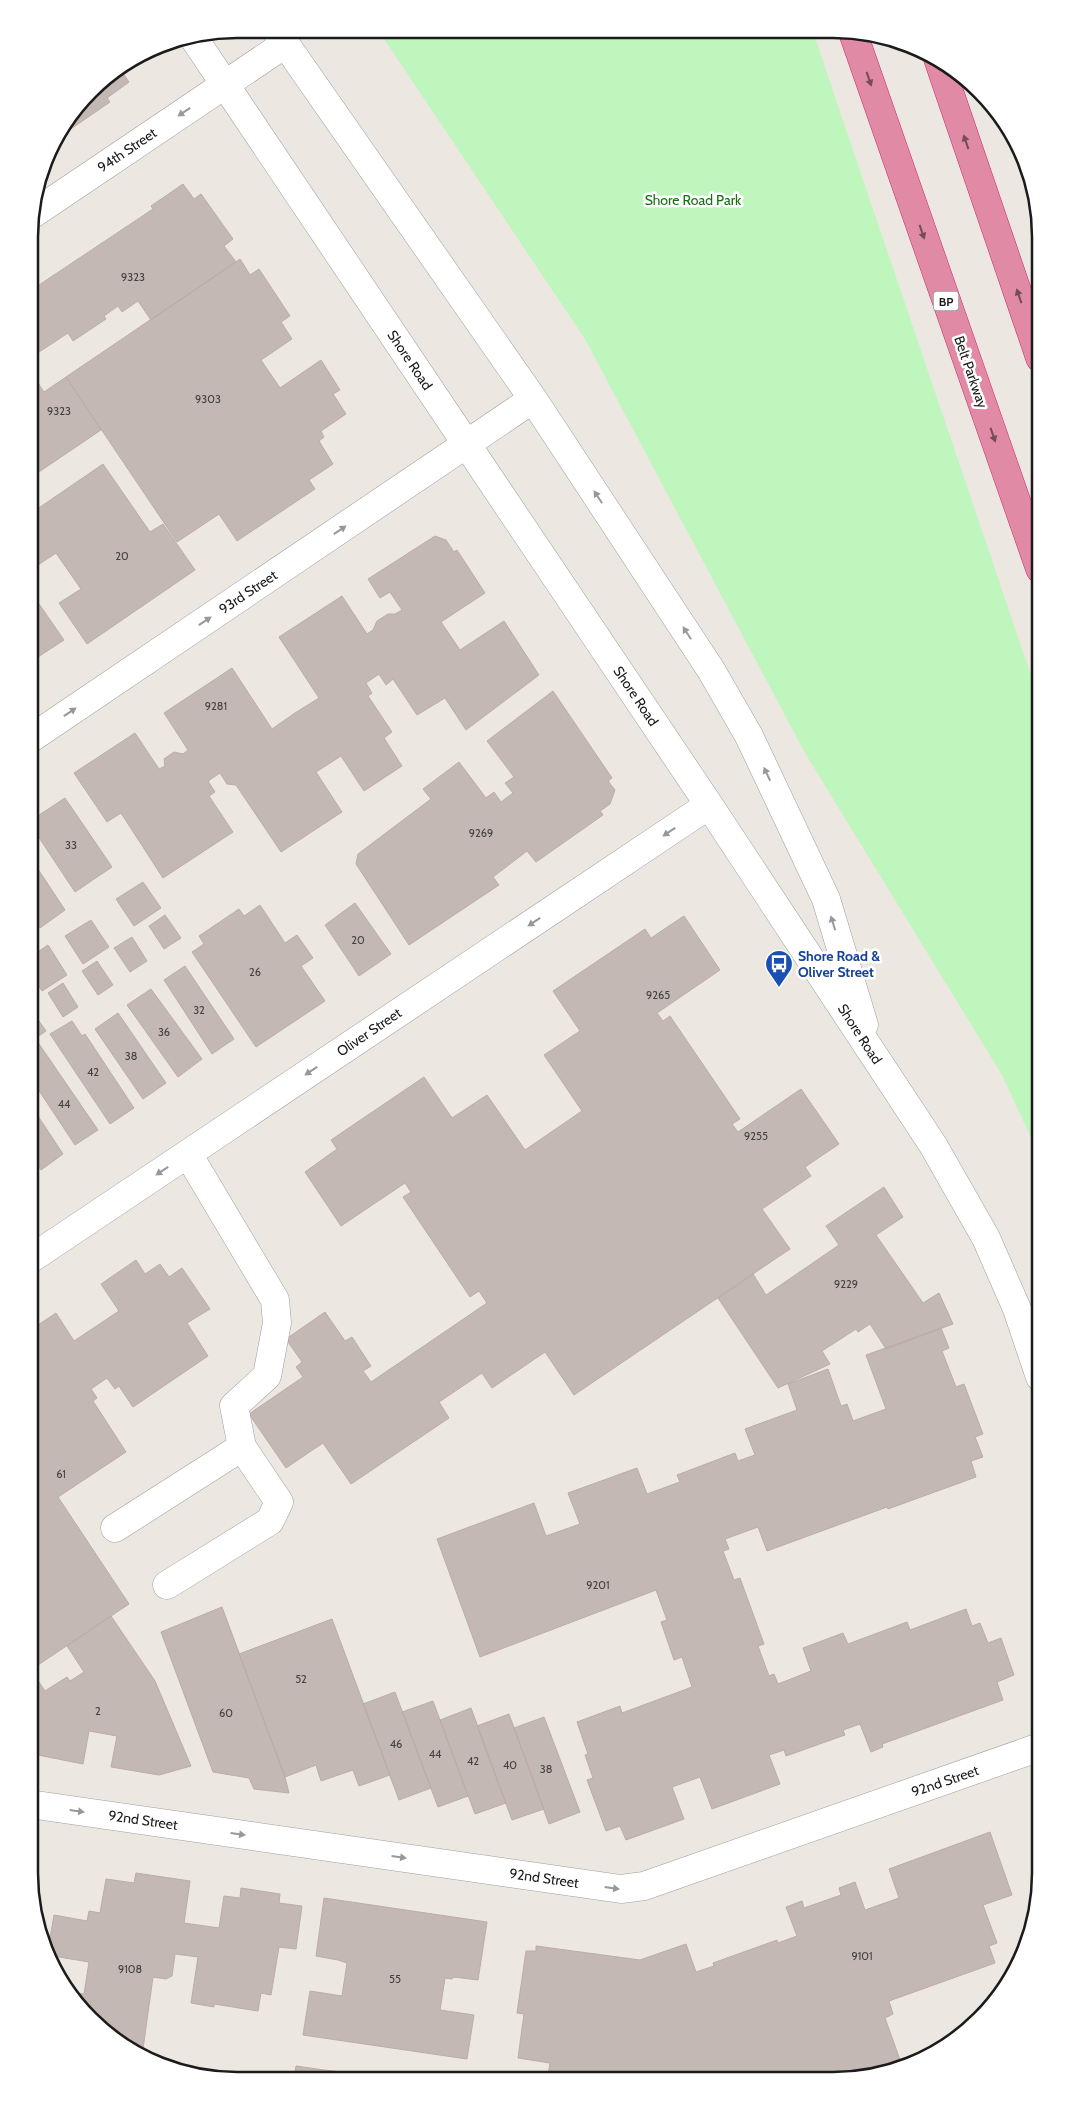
<svg xmlns="http://www.w3.org/2000/svg" width="1069" height="2110" viewBox="0 0 1069 2110" font-family="Cabin,sans-serif">
	<style>
		.park { fill: #bff6bd }
		.building { fill: #c3b8b4; stroke: #bdaca4 }
		.lines { fill: none; stroke-linecap: round; stroke-linejoin: round }
		.minor-casing { stroke: #9f9f9f; stroke-width: 29 }
		.highway-casing { stroke: #cc2b75; stroke-width: 29 }
		.minor { stroke: #fff; stroke-width: 28 }
		.highway { stroke: #e18aa5; stroke-width: 28 }
		.oneway { fill: #744d59 }
		.oneway2 { fill: #989898 }
		.labels { text-anchor: middle; dominant-baseline: central; stroke-width: 5; stroke-linejoin: round; paint-order: stroke }
		.number-label { font-size: 11px; fill: #454241 }
		.shield { fill: #fff; stroke: #5f5f5f; stroke-width: 1 }
		.shield-label { font-size: 12px; font-weight: bold; fill: #1b1b1b }
		.street-label { font-size: 14px; fill: #1b1b1b; stroke: #fff }
		.park-label { font-size: 14px; fill: #137110; stroke: #fff }
		.transit-label { font-size: 14px; font-weight: bold; fill: #164399; stroke: #fff; text-anchor: start }
		.rim { fill: none; stroke: #1b1b1b; stroke-width: 2.5 }
	</style>
	<rect width="100%" height="100%" fill="#ece7e0"/>
	<!-- park -->
	<path class="park" d="M378,30L813,32L1040,702V1157L1002,1075L805,753L585,339Z"/>
	<!-- building -->
	<path class="building" d="M119,68L129,82L107,98L110,102L62,135L60,132L99,80Z
		M183,184L194,199L201,194L233,239L224,246L236,262L151,320L138,301L122,312L118,306L104,316L106,319L73,341L68,333L30,358V291L153,209L151,206Z
		M240,259L250,275L259,269L290,316L281,322L292,339L261,360L280,388L321,360L340,390L333,394L346,414L321,431L324,437L319,441L333,464L309,480L315,489L237,541L219,514L177,542L66,377Z
		M30,371L44,392L66,377L101,430L30,478Z
		M103,464L150,532L163,524L195,570L87,644L59,603L81,589L56,553L35,567L30,560V514Z
		M435,536L446,540L454,552L457,550L485,593L441,622L460,650L504,621L539,675L466,730L445,698L417,715L393,679L386,685L379,674L366,683L372,693L368,696L392,732L384,738L402,766L364,791L341,756L316,772L342,812L281,852L236,785L227,784L220,773L208,781L215,792L209,796L233,832L163,878L121,813L107,822L74,773L135,733L159,769L165,766L164,759L174,752L183,754L188,750L164,713L232,668L272,729L295,713L319,698L279,637L342,596L367,634L373,630L377,621L388,614H395L402,610L390,592L380,598L368,579Z
		M30,591L64,640L38,657L30,646Z
		M553,691L612,778L608,781L615,790L610,804L600,811L603,815L536,862L527,851L493,877L499,885L409,945L356,864L358,854L431,799L423,789L459,762L486,798L494,792L501,802L513,793L505,783L514,777L487,741Z
		M65,798L112,867L75,892L30,824V821Z
		M30,857L65,910L40,928L30,913Z
		M143,882L161,908L134,926L116,899Z
		M355,903L391,954L359,976L325,925Z
		M260,905L285,943L297,935L313,958L301,966L325,1001L256,1047L192,952L204,944L199,936L239,909L244,916Z
		M165,915L181,938L164,949L149,926Z
		M684,916L720,970L657,1013L663,1021L670,1016L740,1119L732,1124L738,1132L801,1089L839,1144L805,1167L811,1176L762,1209L790,1249L574,1395L545,1352L492,1388L482,1373L439,1402L449,1418L351,1484L323,1443L286,1468L249,1414L303,1377L296,1367L302,1362L286,1339L325,1312L345,1341L352,1337L371,1366L363,1371L371,1382L487,1303L479,1291L470,1297L403,1197L411,1192L405,1183L341,1226L305,1172L337,1149L331,1140L424,1077L452,1118L487,1095L525,1150L582,1111L544,1055L580,1031L553,991L645,929L651,938Z
		M91,920L109,947L83,964L65,936Z
		M132,937L147,961L130,972L114,948Z
		M48,945L67,975L42,991L30,973V957Z
		M97,961L113,985L98,995L82,971Z
		M185,966L234,1039L212,1054L164,980Z
		M63,983L78,1007L63,1017L48,993Z
		M151,989L202,1059L178,1077L127,1005Z
		M30,1008L46,1031L30,1042Z
		M118,1013L166,1083L143,1099L95,1029Z
		M72,1021L82,1036L85,1034L134,1108L110,1124L50,1034Z
		M37,1041L98,1130L75,1145L30,1077V1046Z
		M30,1104L63,1154L41,1170L30,1153Z
		M884,1187L903,1217L876,1235L923,1303L939,1293L953,1324L886,1349L870,1324L858,1332L856,1329L822,1351L830,1364L778,1388L718,1298L753,1274L766,1295L839,1245L826,1226Z
		M136,1260L145,1274L160,1264L169,1277L182,1268L210,1309L187,1323L208,1356L133,1407L119,1386L115,1389L107,1378L91,1389L97,1398L93,1401L126,1452L58,1497L129,1604L29,1671V1331L56,1313L74,1341L119,1311L101,1284Z
		M941,1328L949,1348L942,1351L956,1387L964,1384L983,1434L975,1437L983,1457L971,1461L976,1477L888,1509L887,1507L767,1551L758,1527L725,1539L729,1549L723,1551L734,1580L740,1578L764,1644L758,1646L769,1676L774,1674L778,1684L811,1671L803,1648L843,1633L848,1644L907,1622L910,1630L966,1609L972,1626L980,1623L988,1643L1001,1638L1014,1675L997,1682L1003,1700L882,1744L883,1747L871,1752L860,1724L843,1730L845,1735L786,1756L784,1750L769,1755L780,1784L712,1809L700,1777L672,1787L684,1819L626,1840L620,1826L606,1831L587,1780L593,1778L585,1755L588,1754L577,1722L620,1706L622,1713L692,1687L682,1657L674,1660L661,1622L667,1620L656,1590L480,1657L437,1539L534,1503L546,1536L580,1524L568,1493L637,1468L647,1494L680,1482L677,1475L735,1453L738,1461L755,1455L745,1429L797,1410L788,1384L828,1369L841,1406L847,1404L853,1421L886,1409L866,1355Z
		M222,1607L285,1777L289,1793L254,1789L249,1778L213,1772L161,1632Z
		M111,1616L155,1681L191,1766L159,1775L111,1767L117,1736L89,1731L83,1764L33,1754L29,1748V1671L31,1670L45,1691L67,1677L70,1681L84,1672L67,1646Z
		M332,1619L390,1775L359,1786L353,1770L321,1781L316,1765L285,1777L239,1654Z
		M395,1692L431,1788L399,1800L363,1704Z
		M433,1701L468,1796L438,1807L402,1712Z
		M471,1708L506,1803L475,1814L440,1720Z
		M509,1714L544,1809L512,1820L477,1726Z
		M544,1717L580,1812L549,1824L514,1728Z
		M990,1832L1012,1895L983,1905L997,1943L989,1946L995,1963L889,2001L893,2014L885,2018L903,2068L899,2070L833,2081L547,2080L550,2063L518,2058L524,2014L517,2013L526,1951H536V1946L640,1960L686,1944L696,1972L714,1966L713,1963L777,1940L778,1943L797,1936L786,1907L802,1901L804,1908L841,1895L839,1888L855,1882L865,1910L899,1898L889,1869Z
		M136,1873L190,1881L184,1923L219,1928L224,1896L240,1898L241,1888L280,1894L279,1903L302,1906L296,1949L279,1947L271,1995L261,1993L258,2011L214,2004V2007L191,2003L198,1957L175,1954L172,1976L166,1979L153,1977L142,2056L100,2030L66,1992L84,1994L89,1962L47,1955L54,1915L87,1921L89,1911L100,1913L106,1879L134,1883Z
		M324,1898L487,1922L478,1980L454,1977L452,1979L445,1978L440,2010L474,2015L467,2059L303,2035L310,1991L342,1996L347,1963L338,1960L316,1956Z
		M296,2066L324,2070L322,2080H294Z
		M324,2070L351,2073L350,2080H322Z
		M383,2077L398,2079V2080H383Z"/>
	<g class="lines">
		<defs>
			<path id="minor" d="M275,29L533,399L711,670L749,736L826,899L864,1025
				M193,37L709,805L933,1145L986,1238L1017,1309L1040,1377
				M30,216L285,44
				M30,739L533,399
				M29,1260L709,805
				M115,1528L242,1447
				M167,1585L270,1521L279,1502L242,1447L234,1406L267,1376L277,1323L275,1300L188,1154
				M29,1804L621,1889L644,1886L1040,1747"/>
			<path id="highway" d="M853,33L1040,569
				M938,59L1040,358"/>
		</defs>
		<!-- minor casing -->
		<use href="#minor" class="minor-casing"/>
		<!-- highway casing -->
		<use href="#highway" class="highway-casing"/>
		<!-- minor -->
		<use href="#minor" class="minor"/>
		<!-- highway -->
		<use href="#highway" class="highway"/>
	</g>
	<!-- one-way arrows -->
	<defs><path id="oneway-solid" d="M-6-.8H1V-3.2L6.5 0L1 3.2V.8H-6Z" transform="scale(1.25)"/></defs>
	<g class="oneway">
		<use href="#oneway-solid" transform="translate(869 79) rotate(71)"/>
		<use href="#oneway-solid" transform="translate(966 142) rotate(-109)"/>
		<use href="#oneway-solid" transform="translate(922 232) rotate(71)"/>
		<use href="#oneway-solid" transform="translate(1019 296) rotate(-109)"/>
		<use href="#oneway-solid" transform="translate(993 435) rotate(71)"/>
	</g>
	<g class="oneway2">
		<use href="#oneway-solid" transform="translate(184 112) rotate(146)"/>
		<use href="#oneway-solid" transform="translate(598 497) rotate(-123)"/>
		<use href="#oneway-solid" transform="translate(340 530) rotate(-34)"/>
		<use href="#oneway-solid" transform="translate(205 621) rotate(-34)"/>
		<use href="#oneway-solid" transform="translate(687 633) rotate(-123)"/>
		<use href="#oneway-solid" transform="translate(70 712) rotate(-34)"/>
		<use href="#oneway-solid" transform="translate(767 774) rotate(-115)"/>
		<use href="#oneway-solid" transform="translate(669 832) rotate(146)"/>
		<use href="#oneway-solid" transform="translate(534 922) rotate(146)"/>
		<use href="#oneway-solid" transform="translate(833 923) rotate(-107)"/>
		<use href="#oneway-solid" transform="translate(311 1071) rotate(146)"/>
		<use href="#oneway-solid" transform="translate(162 1171) rotate(146)"/>
		<use href="#oneway-solid" transform="translate(77 1811) rotate(8)"/>
		<use href="#oneway-solid" transform="translate(238 1834) rotate(8)"/>
		<use href="#oneway-solid" transform="translate(399 1857) rotate(8)"/>
		<use href="#oneway-solid" transform="translate(612 1888) rotate(8)"/>
	</g>
	<!-- icons -->
	<defs>
		<symbol id="bus-pin" viewBox="-11 -11 22 30"><path d="M0 17L-7.5 6A9.5 9.5 0 1 1 7.5 6Z" fill="#1a4fb4" stroke="#fff"/><path d="M-5-6H5V4H4V6H2V4H-2V6H-4V4H-5ZM-3.5-4V0h7V-4ZM-3.5 1.2v1.5H-2V1.2ZM2 1.2v1.5H3.5V1.2Z" fill="#fff"/></symbol>
	</defs>
	<g fill-rule="evenodd">
		<use href="#bus-pin" x="763" y="948" width="32" height="43"/>
	</g>
	<g class="labels">
		<!-- number labels -->
		<g class="number-label">
			<text x="133" y="277">9323</text>
			<text x="208" y="399">9303</text>
			<text x="59" y="411">9323</text>
			<text x="122" y="556">20</text>
			<text x="216" y="706">9281</text>
			<text x="481" y="833">9269</text>
			<text x="71" y="845">33</text>
			<text x="358" y="940">20</text>
			<text x="255" y="972">26</text>
			<text x="658" y="995">9265</text>
			<text x="199" y="1010">32</text>
			<text x="164" y="1032">36</text>
			<text x="131" y="1056">38</text>
			<text x="93" y="1072">42</text>
			<text x="64" y="1104">44</text>
			<text x="756" y="1136">9255</text>
			<text x="846" y="1284">9229</text>
			<text x="61" y="1474">61</text>
			<text x="598" y="1585">9201</text>
			<text x="301" y="1679">52</text>
			<text x="98" y="1711">2</text>
			<text x="226" y="1713">60</text>
			<text x="396" y="1744">46</text>
			<text x="435" y="1754">44</text>
			<text x="473" y="1761">42</text>
			<text x="510" y="1765">40</text>
			<text x="546" y="1769">38</text>
			<text x="862" y="1956">9101</text>
			<text x="130" y="1969">9108</text>
			<text x="395" y="1979">55</text>
		</g>
		<!-- shield labels -->
		<rect class="shield" x="933.5" y="291.5" width="25" height="19" rx="4"/>
		<g class="shield-label">
			<text x="946" y="301">BP</text>
		</g>
		<!-- street labels -->
		<g class="street-label">
			<text transform="translate(127 150) rotate(-34)">94th Street</text>
			<text transform="translate(410 360) rotate(56)">Shore Road</text>
			<text transform="translate(971 372) rotate(71)">Belt Parkway</text>
			<text transform="translate(248 592) rotate(-34)">93rd Street</text>
			<text transform="translate(636 696) rotate(56)">Shore Road</text>
			<text transform="translate(369 1032) rotate(-34)">Oliver Street</text>
			<text transform="translate(860 1034) rotate(57)">Shore Road</text>
			<text transform="translate(945 1781) rotate(-19)">92nd Street</text>
			<text transform="translate(143 1820) rotate(8)">92nd Street</text>
			<text transform="translate(544 1878) rotate(8)">92nd Street</text>
		</g>
		<!-- park labels -->
		<g class="park-label">
			<text x="693" y="200">Shore Road Park</text>
		</g>
		<!-- transit labels -->
		<g class="transit-label">
			<text x="798" y="956">Shore Road &amp;<tspan x="798" dy="16">Oliver Street</tspan></text>
		</g>
	</g>
	<!-- crop -->
	<path d="M0 0H1069V2110H0ZM237 38H833A199 199 0 0 1 1032 237V1873A199 199 0 0 1 833 2072H237A199 199 0 0 1 38 1873V237A199 199 0 0 1 237 38Z" fill="#fff" fill-rule="evenodd"/>
	<path class="rim" d="M237 38H833A199 199 0 0 1 1032 237V1873A199 199 0 0 1 833 2072H237A199 199 0 0 1 38 1873V237A199 199 0 0 1 237 38Z"/>
</svg>
